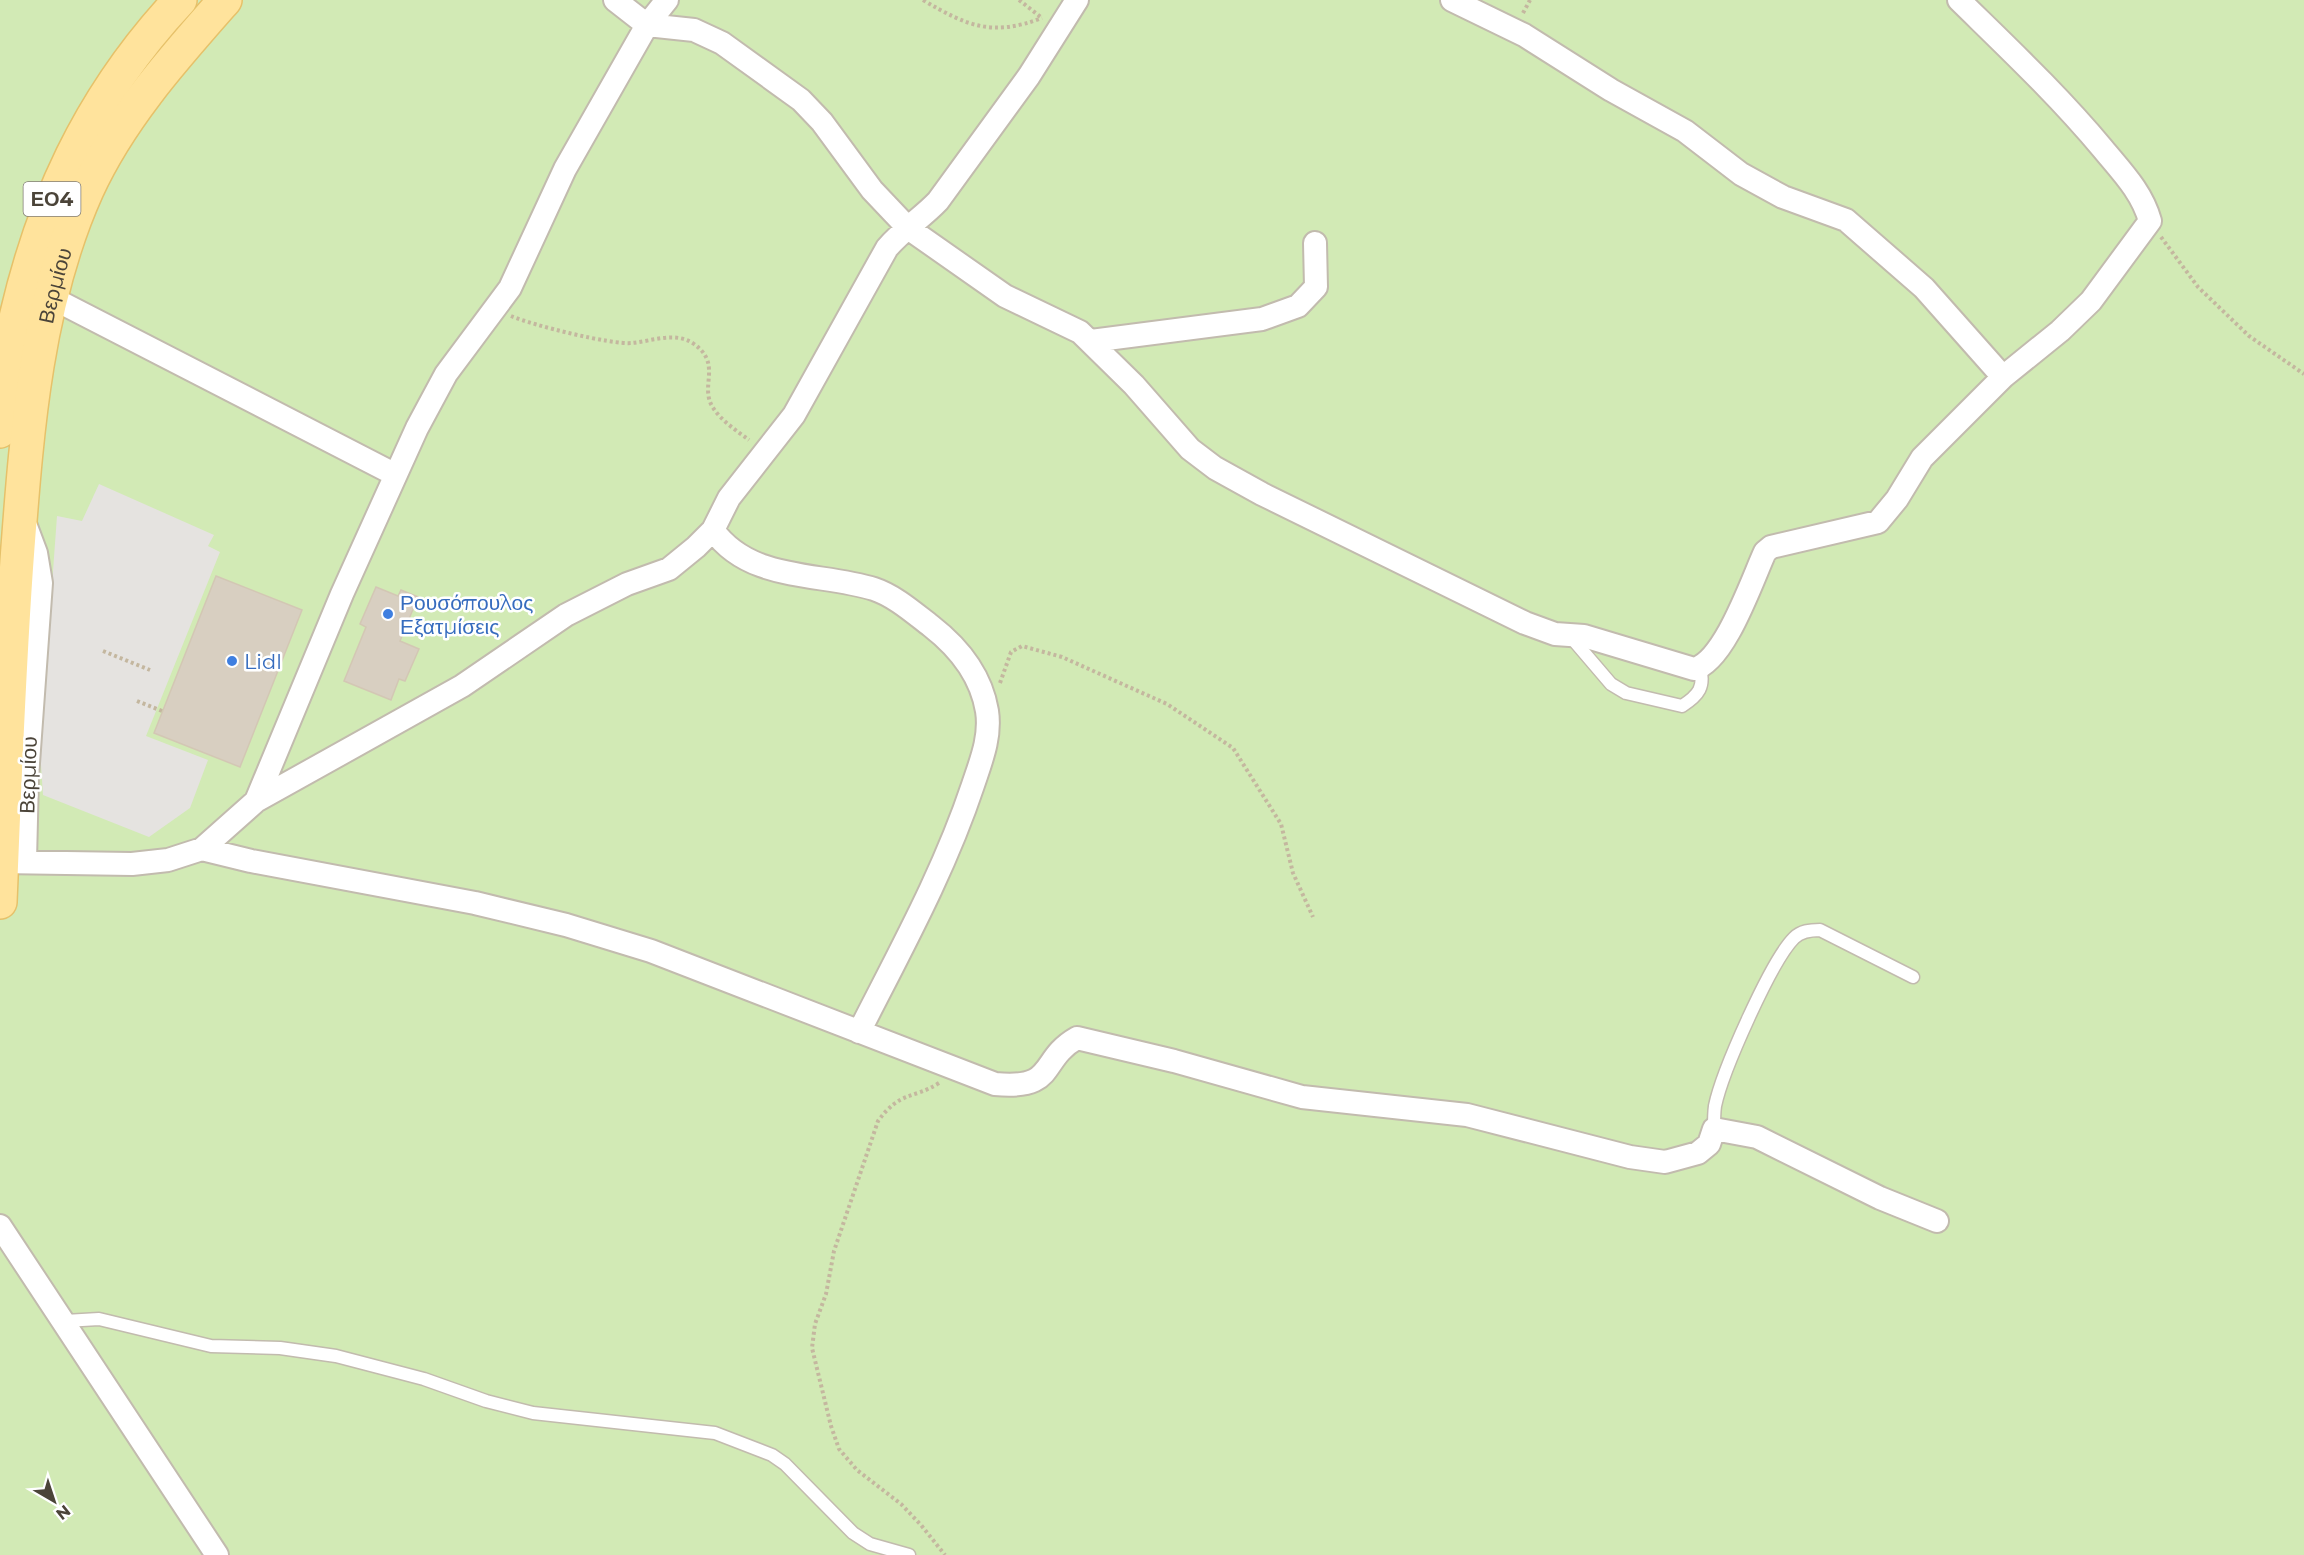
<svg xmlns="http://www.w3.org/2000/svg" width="2304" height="1555" viewBox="0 0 2304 1555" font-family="Montserrat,sans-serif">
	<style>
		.green { fill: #d2eab5 }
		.parking { fill: #e5e3e0 }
		.building { fill: #d8cfc1; stroke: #d3c7b4; stroke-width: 1.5 }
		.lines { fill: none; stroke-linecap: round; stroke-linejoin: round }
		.lane-casing { stroke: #c2bbae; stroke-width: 15 }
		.street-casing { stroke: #c2bbae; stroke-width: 26 }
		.primary-casing { stroke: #e6c16a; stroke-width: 36 }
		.path { stroke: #c4b79f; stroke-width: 4; stroke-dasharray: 3 3; stroke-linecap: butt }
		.lane { stroke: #fff; stroke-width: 12 }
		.street { stroke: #fff; stroke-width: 22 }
		.primary { stroke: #ffe39c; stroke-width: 33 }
		.shop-dot { fill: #3f7fe0; stroke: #fff; stroke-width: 2 }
		.labels { text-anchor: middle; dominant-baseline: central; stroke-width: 5; stroke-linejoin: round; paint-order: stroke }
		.shield { fill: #fff; stroke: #817c74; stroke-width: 1.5 }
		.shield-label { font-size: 20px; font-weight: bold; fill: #4b4439 }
		.street-label { font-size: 21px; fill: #4b4439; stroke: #fff }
		.shop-label { font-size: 21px; fill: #366cbe; stroke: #fff; text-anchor: start }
	</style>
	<rect width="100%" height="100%" fill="#f6f3ec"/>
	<!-- green -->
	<path class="green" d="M0,0H2304V1555H0Z"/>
	<!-- parking -->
	<path class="parking" d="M99,484L214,535L208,546L220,552L146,736L208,760L190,808L149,837L43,795L40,750L57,516L82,521Z"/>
	<!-- building -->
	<path class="building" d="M216,576L302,610L240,767L154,733Z
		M376,587L398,596L401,590L418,597L400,641L419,649L405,681L399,679L391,700L344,681L366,627L360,624Z"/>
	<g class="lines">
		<defs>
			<path id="lane" d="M1570,636L1611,684L1626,693L1682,706C1699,695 1705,687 1700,667
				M1714,1129C1714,1122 1714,1113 1715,1106C1722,1072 1771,961 1794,938C1801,931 1810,930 1820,930L1913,977
				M65,1321L99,1319L211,1346L280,1348L336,1356L424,1379L486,1401L533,1413L715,1433L772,1455L785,1464L853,1533L870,1544L909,1555"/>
			<path id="street" d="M615,0L647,25L694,30L722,43L801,100L822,122L872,190L908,228L1005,296L1080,332L1134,385L1190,449L1215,468L1262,494L1525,623L1555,634L1584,636L1694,669C1725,661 1752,580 1765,552L1771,547L1878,522L1897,499L1922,458L2003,377L2060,331L2091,301L2150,221C2142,192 2122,172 2103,149C2058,95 2008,48 1959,0
				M1452,0L1524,35L1611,90L1685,131L1741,174L1783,197L1846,220L1924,288L2003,377
				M52,298L394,474
				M1091,341L1262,319L1298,306L1316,287L1315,243
				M24,521L36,553L41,583L27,777L25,861
				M713,530C750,582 819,572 874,589C895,596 914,613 931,626C958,647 981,675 987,711C991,737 981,761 973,785C944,872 900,951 859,1032
				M256,801L462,686L566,615L627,584L669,569L696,547L713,530L729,498L794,415L887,248C902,230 922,218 938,201L1029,76L1077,0
				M202,849L256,801L342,594L417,428L446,374L510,288L565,169L647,25L667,0
				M0,862L132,864L168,860L202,849L251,861L475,903L566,925L651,951L995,1084C1058,1090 1038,1060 1077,1038L1174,1061L1302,1097L1467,1115L1630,1157L1665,1162L1698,1153L1709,1144L1714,1129L1757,1137L1880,1198L1937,1221
				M0,1226L217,1555"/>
			<g id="primary">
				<path d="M0,431C4,400 6,367 12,336C39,207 89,97 180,0"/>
				<path id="s1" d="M0,902C5,783 9,665 18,547C27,427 37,301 87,190C120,118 173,59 225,0"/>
			</g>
		</defs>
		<!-- lane casing -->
		<use href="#lane" class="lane-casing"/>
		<!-- street casing -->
		<use href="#street" class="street-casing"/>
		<!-- primary casing -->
		<use href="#primary" class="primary-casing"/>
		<!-- path -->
		<path class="path" d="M923,0C967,26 992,37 1042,18
			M1019,0L1042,18
			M1523,13L1530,0
			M2161,237L2198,287L2249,336L2304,374
			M511,316C532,325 611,345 632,343C652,341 676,331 694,344C722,364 700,385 712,406C720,420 737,431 749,440
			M103,651L150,670
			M1000,683L1011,652L1022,646L1062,657L1167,704L1233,748L1281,824L1293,873L1313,917
			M137,701L162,711
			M939,1083C912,1100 901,1090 878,1121L834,1251L826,1294L815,1324L812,1348L831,1426L839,1449L857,1470L901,1504L921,1525L945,1555"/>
		<!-- lane -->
		<use href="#lane" class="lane"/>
		<!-- street -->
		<use href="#street" class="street"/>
		<!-- primary -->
		<use href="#primary" class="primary"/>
	</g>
	<!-- markers -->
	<g class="shop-dot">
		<circle cx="388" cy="614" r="6"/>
		<circle cx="232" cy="661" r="6"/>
	</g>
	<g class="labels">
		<!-- shield labels -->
		<rect class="shield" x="23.5" y="182" width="57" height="34" rx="4.5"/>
		<g class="shield-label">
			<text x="52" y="199">ΕΟ4</text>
		</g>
		<!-- street labels -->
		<g class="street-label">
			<text stroke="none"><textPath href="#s1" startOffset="620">Βερμίου</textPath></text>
			<text transform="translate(28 775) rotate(-88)">Βερμίου</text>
		</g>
		<!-- shop labels -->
		<g class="shop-label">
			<text x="400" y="602">Ρουσόπουλος<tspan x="400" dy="24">Εξατμίσεις</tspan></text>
			<text x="244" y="661">Lidl</text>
		</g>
	</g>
	<!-- north arrow -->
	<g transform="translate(54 1501) rotate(141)" stroke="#ffffff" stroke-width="4.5" paint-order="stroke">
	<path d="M0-4.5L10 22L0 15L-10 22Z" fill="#4b4439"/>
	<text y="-9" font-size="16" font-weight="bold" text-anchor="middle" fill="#4b4439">N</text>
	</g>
</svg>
